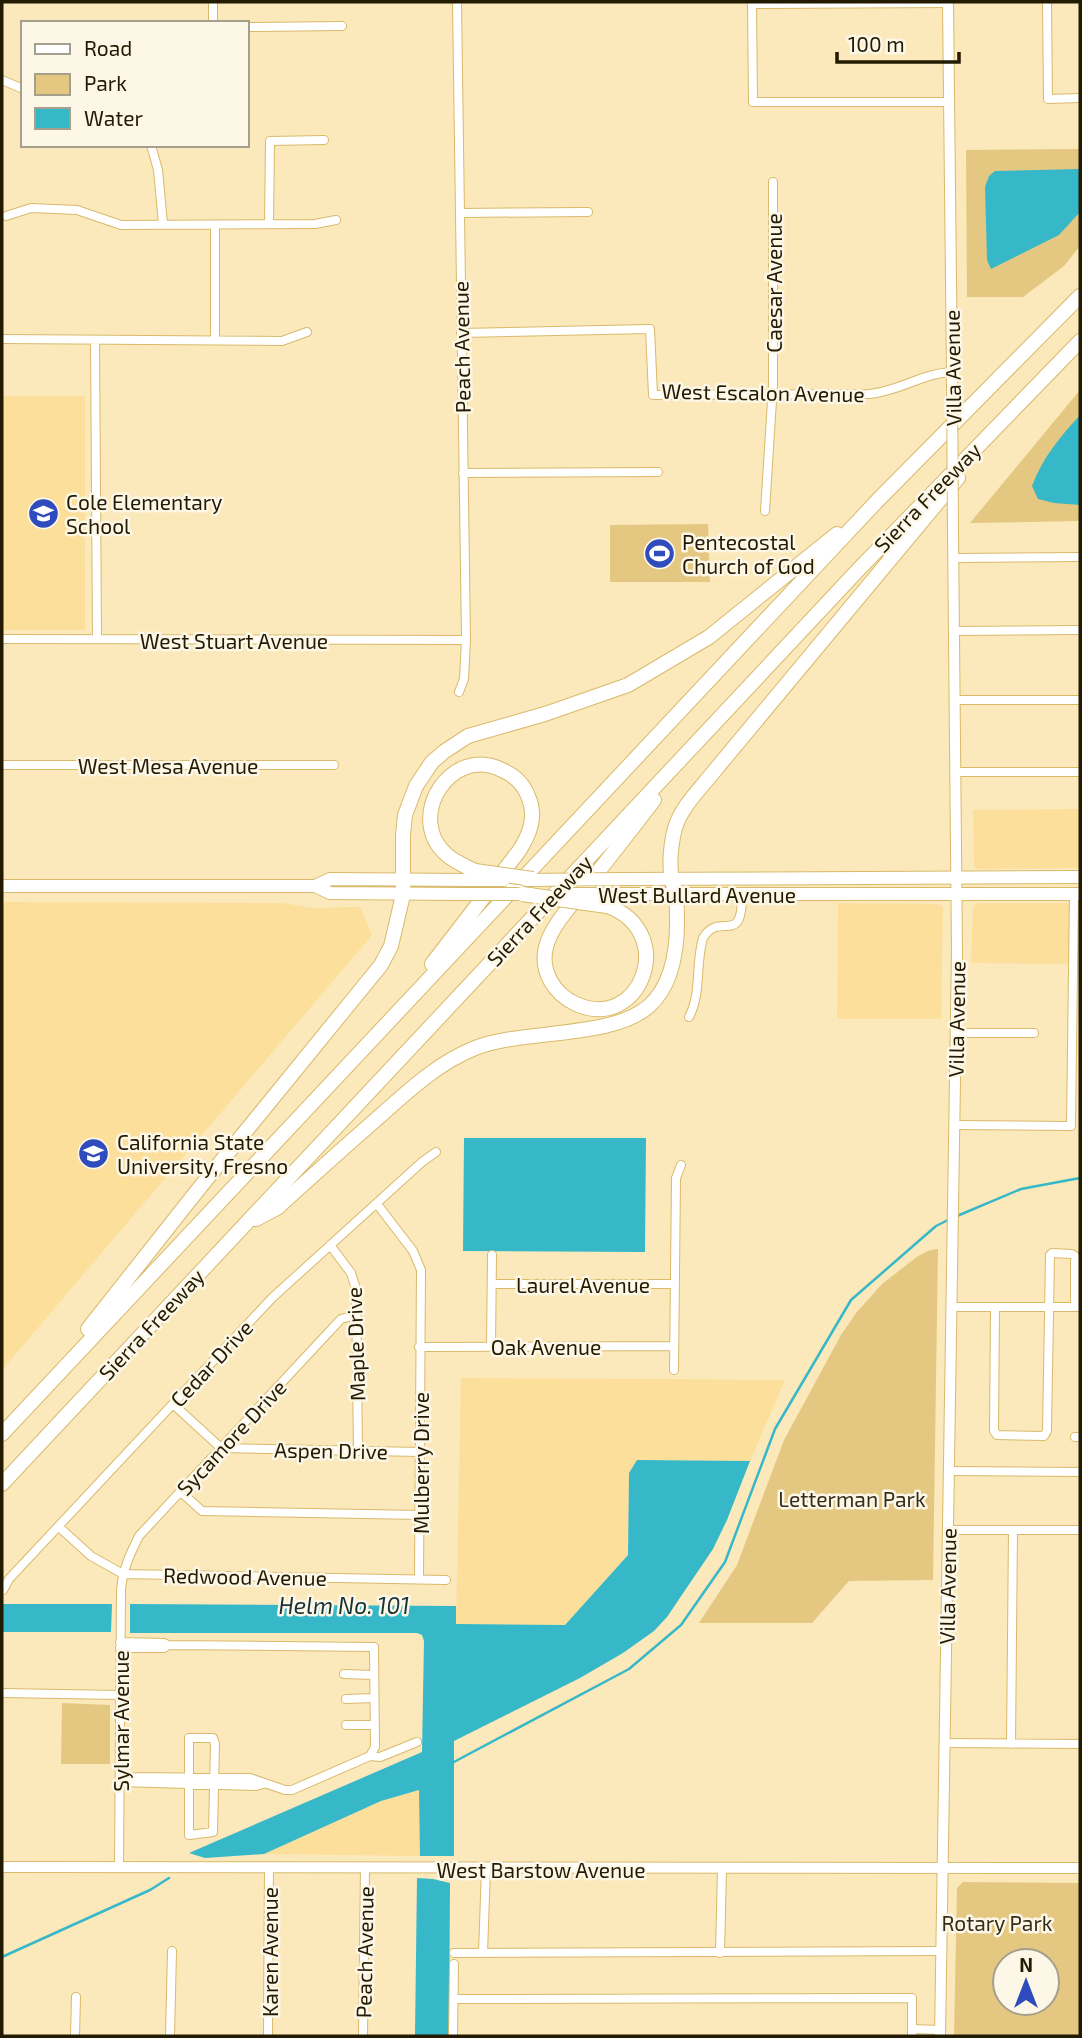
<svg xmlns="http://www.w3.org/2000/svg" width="1082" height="2038" viewBox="0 0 1082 2038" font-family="'Exo 2',sans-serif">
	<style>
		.built { fill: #fbdf9b }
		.green { fill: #e4c882; fill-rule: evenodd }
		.water { fill: #37b8c9 }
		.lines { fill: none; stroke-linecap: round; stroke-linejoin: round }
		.stream { stroke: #37b8c9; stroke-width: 2.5 }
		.minor-casing { stroke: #d9ba6b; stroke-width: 10 }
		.secondary-casing { stroke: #d9ba6b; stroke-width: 12 }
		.primary-casing { stroke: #d9ba6b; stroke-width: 14 }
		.motorway-casing { stroke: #d9ba6b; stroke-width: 16 }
		.minor { stroke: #fff; stroke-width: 8 }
		.secondary { stroke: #fff; stroke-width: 10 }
		.primary { stroke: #fff; stroke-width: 12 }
		.motorway { stroke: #fff; stroke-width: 14 }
		.secondary-bridge-casing { stroke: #d9ba6b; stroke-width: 12; stroke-linecap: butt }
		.primary-bridge-casing { stroke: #d9ba6b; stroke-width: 14; stroke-linecap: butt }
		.motorway-bridge-casing { stroke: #d9ba6b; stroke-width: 16; stroke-linecap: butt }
		.secondary-bridge { stroke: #fff; stroke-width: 10 }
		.primary-bridge { stroke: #fff; stroke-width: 12 }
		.motorway-bridge { stroke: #fff; stroke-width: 14 }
		.labels { text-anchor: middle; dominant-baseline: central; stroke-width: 5; stroke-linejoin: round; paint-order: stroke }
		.street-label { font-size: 21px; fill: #231a02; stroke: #fdf7e8 }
		.poi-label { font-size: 21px; fill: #231a02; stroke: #fdf7e8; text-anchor: start }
		.park-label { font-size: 21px; fill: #352d1a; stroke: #fdf7e8 }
		.water-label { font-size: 23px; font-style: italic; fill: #183337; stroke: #fdf7e8 }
	</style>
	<rect width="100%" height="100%" fill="#fbe8bb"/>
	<!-- built -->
	<path class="built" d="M2,396H85V630H2Z
		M1080,809V868L977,869L974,866L973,810Z
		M2,902L283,903L312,908L360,907L372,935L2,1370Z
		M838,903L939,904L943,907L941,1019H837Z
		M977,903H1080L1079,964L971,963L973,907Z
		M461,1378L785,1380L750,1461L637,1460L629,1474L628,1555L565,1625L456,1624Z
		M420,1790V1856L264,1854L381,1801Z"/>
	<!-- green -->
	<path class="green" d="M1080,149V246L1064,266L1023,297H967L966,150Z
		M1080,390V521L970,523Z
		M708,524L710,582H610V525Z
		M938,1249L933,1580L849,1581L812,1623H699L737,1565L784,1440L841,1335L856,1313L882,1284L918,1256L930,1250Z
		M62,1703L110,1705V1764H61Z
		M963,1882L1080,1883V2036H954L957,1888ZM1005,1961H1047V2003H1005Z"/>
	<!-- water -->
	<path class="water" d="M1080,169V212L1059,235L991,269L987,260L985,187L989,176L995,171Z
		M1080,415V505L1054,503L1038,499L1032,486C1043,457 1060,437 1080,415Z
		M464,1138H646L645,1252L463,1251Z
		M637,1460L750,1461L727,1520L713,1549L667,1617L654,1631L623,1653L580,1678L454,1741V1856H420L419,1790L381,1801L264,1854L205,1858L189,1853L422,1752L424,1641L422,1635L417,1633H130V1604L456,1606V1624L565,1625L628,1555L629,1473Z
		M2,1604H112L111,1632H2Z
		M417,1878L433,1879L450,1883L449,2036H415Z"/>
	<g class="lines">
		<!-- stream -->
		<path class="stream" d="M957,1216L1021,1189L1080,1178
			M452,1763L629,1669L681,1625L725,1562L775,1429L851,1300L936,1226L948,1220
			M2,1957L150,1890L169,1878"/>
		<defs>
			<path id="minor" d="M213,2V23
				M457,2L466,640L464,679L459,692
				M1047,2L1048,99L1080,98
				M948,3L752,4L753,102H948
				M247,27L342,26
				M2,80L23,89
				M151,145L158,170L163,224
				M460,213L588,212
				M6,216L31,208L77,210L121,225L315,224L336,220
				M269,224L270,141L324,140
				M215,225V340
				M461,333L650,329L653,395L869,394C901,391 922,373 952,372
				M2,339L282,341L307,332
				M95,340L97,639
				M463,473L658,472
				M765,511L773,385V182
				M954,558L1080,557
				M955,631L1080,630
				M2,639L466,640
				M955,700H1080
				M2,765H334
				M956,772H1080
				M689,1017C702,992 695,965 703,938C720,910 742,948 742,895
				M955,1033H1034
				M954,1125L1071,1126L1074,893
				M377,1204L413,1251L421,1270L419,1579
				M330,1245L351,1273L356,1289L358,1451
				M492,1284H675
				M951,1307H1080
				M995,1307L994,1431L997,1435L1044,1436L1047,1431L1050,1255L1052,1253L1072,1254L1075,1256V1307
				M419,1347L674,1346
				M491,1347L492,1255
				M674,1370L676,1178L681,1165
				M173,1404L221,1448L421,1452
				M1075,1437H1080
				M949,1471L1080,1472
				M181,1492L202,1511L421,1515
				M59,1527L91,1556L123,1574L446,1580
				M948,1530H1080
				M3,1590L9,1579L272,1298L422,1162L436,1152
				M120,1642L164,1643L168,1645L164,1648H120
				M168,1645L374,1647L375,1747L370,1756
				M344,1674L374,1675
				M2,1693L121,1695
				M346,1699L374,1698
				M346,1725H375
				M189,1738H213L215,1744L213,1832L189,1835Z
				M944,1743L1080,1744
				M1011,1744L1013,1530
				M120,1777L250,1778L285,1790H292L370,1756L380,1757L417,1742
				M120,1782L256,1786L263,1784
				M119,1868L121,1591C122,1571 130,1554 139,1536L341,1319L356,1315
				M454,1953L941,1951
				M483,1953L486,1868
				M720,1953L722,1869
				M454,1999L912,1998V2036
				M912,2029L940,2030
				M75,2036L76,1997
				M170,2036L172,1951
				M268,2036L269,1867
				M363,2036L365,1867
				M453,2036L454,1964"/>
			<path id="secondary" d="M948,2L952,374
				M2,1867L1080,1868
				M940,2036L957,952L953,532"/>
			<path id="primary" d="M623,879L1080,877
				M2,886H315L330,893L458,894
				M315,886L330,879L470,880
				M611,894H1080"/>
			<path id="motorway" d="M607,906C679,931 641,1033 576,1004C554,994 540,971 546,947C551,926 571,906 584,889C608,860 631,830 654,800
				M432,964L519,851C530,834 537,816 528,796C523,783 514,775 502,770C451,744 404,818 447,855C455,862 465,866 475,871
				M256,1219L277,1208C309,1179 340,1151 372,1123C404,1095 435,1064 475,1048C523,1029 612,1039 649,1006C678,980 679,932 676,896C676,891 673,886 672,881C669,864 671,844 675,828C681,808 698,791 711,775L958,478
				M88,1329L197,1191L381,965L391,946L403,895V835L405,815L416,786L432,762L445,751L468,736L545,714L628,685L709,637L837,534
				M2,1434L878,500L1080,296
				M2,1484L859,569L1080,341"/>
		</defs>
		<!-- minor casing -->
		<use href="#minor" class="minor-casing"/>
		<!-- secondary casing -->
		<use href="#secondary" class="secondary-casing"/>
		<!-- primary casing -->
		<use href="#primary" class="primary-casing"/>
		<!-- motorway casing -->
		<use href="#motorway" class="motorway-casing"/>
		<!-- minor -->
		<use href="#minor" class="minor"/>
		<!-- secondary -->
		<use href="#secondary" class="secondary"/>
		<!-- primary -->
		<use href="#primary" class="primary"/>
		<!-- motorway -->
		<use href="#motorway" class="motorway"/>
		<defs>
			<path id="secondary-bridge" d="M952,374L953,532"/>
			<path id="primary-bridge" d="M470,880H504
				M526,880L623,879
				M458,894H531
				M557,894H611"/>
			<path id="motorway-bridge" d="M475,871L533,879
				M522,894L607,906"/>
		</defs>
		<!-- secondary-bridge casing -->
		<use href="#secondary-bridge" class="secondary-bridge-casing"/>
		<!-- primary-bridge casing -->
		<use href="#primary-bridge" class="primary-bridge-casing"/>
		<!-- motorway-bridge casing -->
		<use href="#motorway-bridge" class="motorway-bridge-casing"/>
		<!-- secondary-bridge -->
		<use href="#secondary-bridge" class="secondary-bridge"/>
		<!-- primary-bridge -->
		<use href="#primary-bridge" class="primary-bridge"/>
		<!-- motorway-bridge -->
		<use href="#motorway-bridge" class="motorway-bridge"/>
	</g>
	<!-- icons -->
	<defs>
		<symbol id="school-disc" viewBox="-11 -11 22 22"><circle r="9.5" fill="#304cbc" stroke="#fdf7e8"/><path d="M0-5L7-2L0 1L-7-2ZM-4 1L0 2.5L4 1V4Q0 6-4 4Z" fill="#fff"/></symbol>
		<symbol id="stadium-disc" viewBox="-11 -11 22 22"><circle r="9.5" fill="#304cbc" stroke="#fdf7e8"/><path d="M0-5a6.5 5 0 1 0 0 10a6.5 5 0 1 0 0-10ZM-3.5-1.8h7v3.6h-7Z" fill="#fff"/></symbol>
		<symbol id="university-disc" viewBox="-11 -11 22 22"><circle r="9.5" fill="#304cbc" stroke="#fdf7e8"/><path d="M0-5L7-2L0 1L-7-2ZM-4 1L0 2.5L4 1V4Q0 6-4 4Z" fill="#fff"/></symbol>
	</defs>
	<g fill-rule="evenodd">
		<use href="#school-disc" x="26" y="496" width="35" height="35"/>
		<use href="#stadium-disc" x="642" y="536" width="35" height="35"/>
		<use href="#university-disc" x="76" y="1136" width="35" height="35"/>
	</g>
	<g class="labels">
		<!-- street labels -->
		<g class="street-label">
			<text transform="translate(773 283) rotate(-90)">Caesar Avenue</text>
			<text transform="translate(461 347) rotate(-91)">Peach Avenue</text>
			<text transform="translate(952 368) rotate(-91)">Villa Avenue</text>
			<text transform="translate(763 392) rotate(1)">West Escalon Avenue</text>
			<text transform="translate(927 497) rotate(-46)">Sierra Freeway</text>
			<text x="234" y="640">West Stuart Avenue</text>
			<text x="168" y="765">West Mesa Avenue</text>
			<text x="697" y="894">West Bullard Avenue</text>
			<text transform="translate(539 910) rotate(-47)">Sierra Freeway</text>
			<text transform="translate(956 1019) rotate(-89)">Villa Avenue</text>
			<text x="583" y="1284">Laurel Avenue</text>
			<text transform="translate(151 1324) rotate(-47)">Sierra Freeway</text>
			<text transform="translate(355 1344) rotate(-92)">Maple Drive</text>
			<text x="546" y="1346">Oak Avenue</text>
			<text transform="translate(211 1363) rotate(-47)">Cedar Drive</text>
			<text transform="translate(231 1437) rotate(-47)">Sycamore Drive</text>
			<text transform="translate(331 1450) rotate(1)">Aspen Drive</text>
			<text transform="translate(420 1463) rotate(-90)">Mulberry Drive</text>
			<text transform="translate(245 1576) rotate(1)">Redwood Avenue</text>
			<text transform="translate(947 1586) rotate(-89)">Villa Avenue</text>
			<text transform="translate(120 1721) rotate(-90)">Sylmar Avenue</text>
			<text x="541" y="1869">West Barstow Avenue</text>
			<text transform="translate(269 1952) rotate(-90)">Karen Avenue</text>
			<text transform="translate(364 1952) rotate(-89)">Peach Avenue</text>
		</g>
		<!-- poi labels -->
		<g class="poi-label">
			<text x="66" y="501">Cole Elementary<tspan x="66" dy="24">School</tspan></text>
			<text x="682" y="541">Pentecostal<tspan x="682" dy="24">Church of God</tspan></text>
			<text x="117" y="1141">California State<tspan x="117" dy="24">University, Fresno</tspan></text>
		</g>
		<!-- park labels -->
		<g class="park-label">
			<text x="852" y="1498">Letterman Park</text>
			<text x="997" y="1922">Rotary Park</text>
		</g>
		<!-- water labels -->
		<g class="water-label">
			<text x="344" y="1605">Helm No. 101</text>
		</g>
	</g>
	<!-- border -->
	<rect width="1082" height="2038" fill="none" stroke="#231a02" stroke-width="7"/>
	<!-- legend -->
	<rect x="21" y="21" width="228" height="126" fill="#fdf7e8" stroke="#a69f8c" stroke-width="2"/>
	<rect x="35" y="44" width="35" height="10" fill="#ffffff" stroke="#a69f8c" stroke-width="2"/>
	<text x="84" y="56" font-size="21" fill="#231a02">Road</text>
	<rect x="35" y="74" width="35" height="21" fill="#e4c882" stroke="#a69f8c" stroke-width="2"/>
	<text x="84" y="91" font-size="21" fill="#231a02">Park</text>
	<rect x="35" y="108" width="35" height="21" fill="#37b8c9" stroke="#a69f8c" stroke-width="2"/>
	<text x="84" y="126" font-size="21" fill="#231a02">Water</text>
	<!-- north arrow -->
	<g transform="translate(1026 1982)"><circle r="33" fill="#fdf7e8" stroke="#a69f8c" stroke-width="2"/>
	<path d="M0-5L12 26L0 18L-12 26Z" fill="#304cbc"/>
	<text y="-10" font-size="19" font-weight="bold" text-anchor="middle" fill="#231a02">N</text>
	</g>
	<!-- scale -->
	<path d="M837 52v10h122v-10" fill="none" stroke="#231a02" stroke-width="3.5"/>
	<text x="848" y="52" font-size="21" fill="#231a02" stroke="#fdf7e8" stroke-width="5" paint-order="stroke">100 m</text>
</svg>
